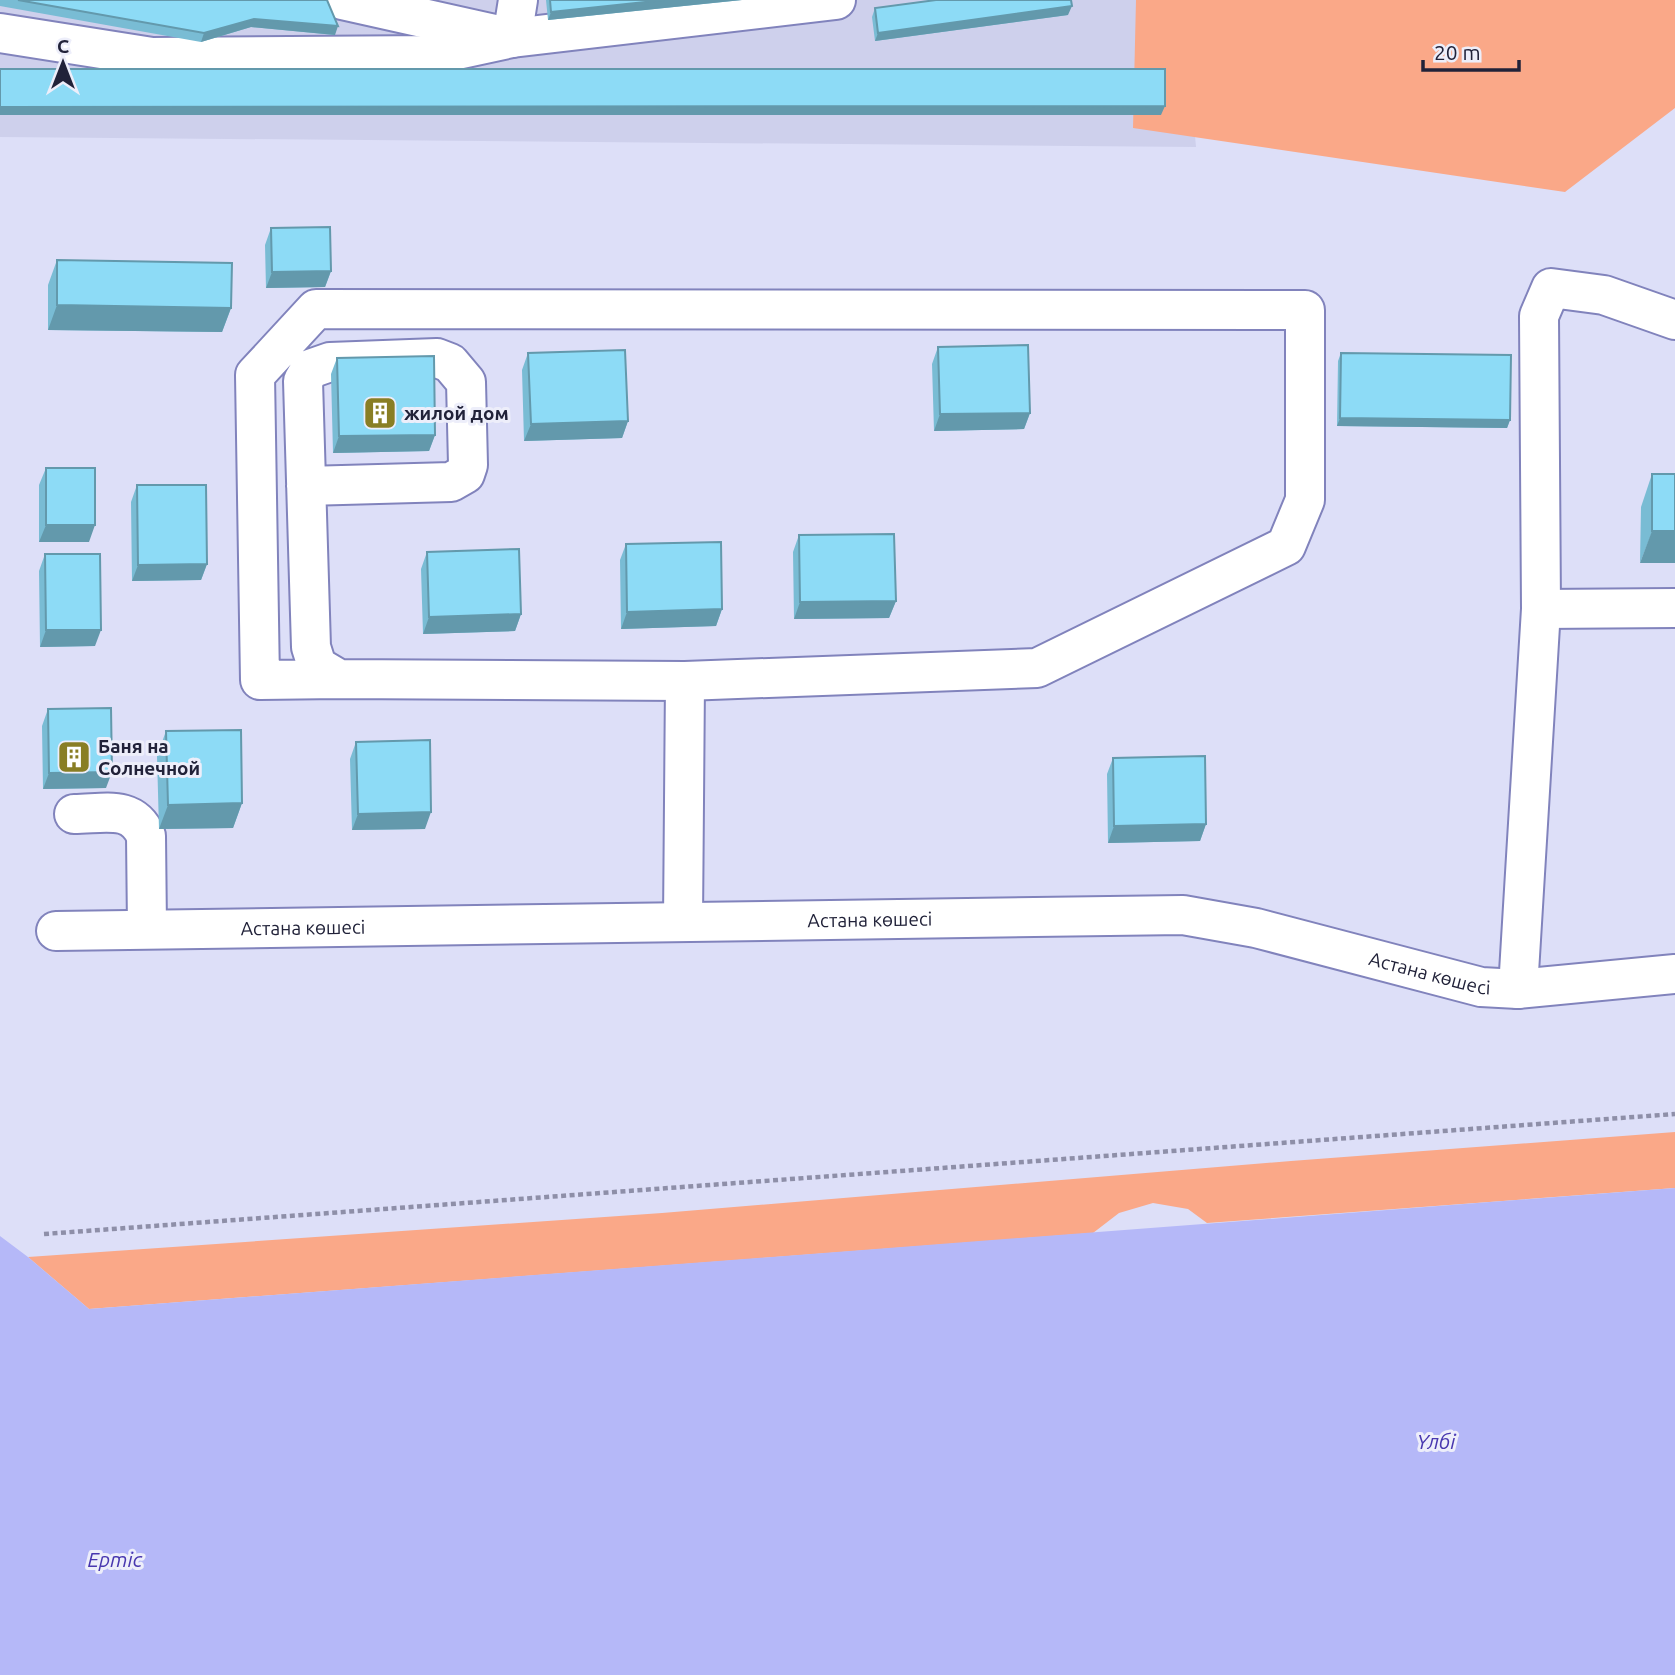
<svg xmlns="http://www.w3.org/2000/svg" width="1675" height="1675" viewBox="0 0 1675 1675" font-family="Ubuntu,sans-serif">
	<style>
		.built { fill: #ced0ec }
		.green { fill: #faa888 }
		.water { fill: #b5b8f8 }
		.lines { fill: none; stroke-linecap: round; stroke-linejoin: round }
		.minor-casing { stroke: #8183bc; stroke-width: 42 }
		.path { stroke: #8e8fa8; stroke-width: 4.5; stroke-dasharray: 5 3.5; stroke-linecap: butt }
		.minor { stroke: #fff; stroke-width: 38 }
		.wall { fill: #79bcd4 }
		.shaded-wall { fill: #6399ac }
		.building { fill: #8ddbf6; stroke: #6399ac; stroke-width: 2 }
		.labels { text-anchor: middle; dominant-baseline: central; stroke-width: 6; stroke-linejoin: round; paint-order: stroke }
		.poi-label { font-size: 19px; font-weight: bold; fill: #212239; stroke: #edeefa; text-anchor: start }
		.street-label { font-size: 19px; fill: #212239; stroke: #edeefa }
		.water-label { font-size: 21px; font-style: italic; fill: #4837af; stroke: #edeefa }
	</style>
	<rect width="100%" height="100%" fill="#dddff8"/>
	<!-- built -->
	<path class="built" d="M0,0H1183L1196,147L0,137Z"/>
	<!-- green -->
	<path class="green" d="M1136,0H1675V108L1565,192L1133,128Z
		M1675,1132V1188L1207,1223L1188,1209L1153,1203L1119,1213L1093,1233L89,1309L28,1257L662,1213L1291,1161Z"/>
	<!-- water -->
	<path class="water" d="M1675,1188V1675H0V1236L28,1257L89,1309Z"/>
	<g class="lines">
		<defs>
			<g id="minor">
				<path d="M342,0L512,38L518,0"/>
				<path d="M0,33L152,57L434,55L512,38L836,0"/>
				<path d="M306,486L451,482L465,474L468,465L466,382L450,363L437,358L330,362L310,369L303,381L311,647L317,666L339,679L685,681L1037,668L1286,546L1305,500V310L316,309L255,375L260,680L339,679"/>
				<path d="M1541,609L1675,608"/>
				<path d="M74,814C103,814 133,804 146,836L147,928"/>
				<path d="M683,922L685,681"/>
				<path id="s1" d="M56,931L1183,915L1256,928L1481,987L1518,989L1675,974"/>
				<path d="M1518,989L1541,609L1539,316L1551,288L1604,295L1675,320"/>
			</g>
		</defs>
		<!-- minor casing -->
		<use href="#minor" class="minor-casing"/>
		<!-- path -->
		<path class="path" d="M44,1234L1675,1114"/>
		<!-- minor -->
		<use href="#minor" class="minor"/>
	</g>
	<!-- wall -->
	<path class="wall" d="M0,0H327L335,35L251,27L201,42L0,6Z
		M546,0H742L548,20Z
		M875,8L1068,15L875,41L872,17Z
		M271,228L331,271L325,287L266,288L265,245Z
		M57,260L231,308L222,332L48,330V285Z
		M938,347L1030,413L1024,429L934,431L932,364Z
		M528,353L628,421L622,438L524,441L522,370Z
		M1341,353L1510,420L1507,428L1337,426L1338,361Z
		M337,358L435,435L429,451L333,453L331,374Z
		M46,468L89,542H39V485Z
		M1652,474H1675L1640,563L1641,507Z
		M137,485L207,564L201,580L132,581L131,502Z
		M799,535L896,601L889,618L794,619L793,552Z
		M626,544L722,609L716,626L621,629L620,560Z
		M427,552L521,614L515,631L423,634L421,569Z
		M45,554L95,646L40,647L39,571Z
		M48,709L106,788L43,789L42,726Z
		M166,731L242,803L233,828L159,829L157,756Z
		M356,742L425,829L352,830L350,759Z
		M1113,758L1206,824L1200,841L1108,843L1107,774Z"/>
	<!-- shaded-wall -->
	<path class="shaded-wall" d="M664,0H742L548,20L551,12Z
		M1072,6L1068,15L875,41L878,33Z
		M254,19L338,26L335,35L251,27L201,42L204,33Z
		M1165,106L1161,115H0V107Z
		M331,271L325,287L266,288L272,272Z
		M57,305L231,308L222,332L48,330Z
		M1030,413L1024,429L934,431L940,414Z
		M1340,418L1510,420L1507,428L1337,426Z
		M628,421L622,438L524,441L531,424Z
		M435,435L429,451L333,453L339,436Z
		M46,525H95L89,542H39Z
		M1652,531H1675V563H1640Z
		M207,564L201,580L132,581L138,565Z
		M896,601L889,618L794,619L800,602Z
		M722,609L716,626L621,629L627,612Z
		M521,614L515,631L423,634L429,617Z
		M46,630H101L95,646L40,647Z
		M112,772L106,788L43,789L49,773Z
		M242,803L233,828L159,829L168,805Z
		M431,812L425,829L352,830L358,814Z
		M1206,824L1200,841L1108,843L1114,826Z"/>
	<!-- building -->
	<path class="building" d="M18,0H327L338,26L254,19L204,33Z
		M550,0H664L551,12Z
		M936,0H1071L1072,6L878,33L875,8Z
		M0,69H1165V106L0,107Z
		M330,227L331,271L272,272L271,228Z
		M57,260L232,263L231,308L57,305Z
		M1028,345L1030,413L940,414L938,347Z
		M625,350L628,421L531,424L528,353Z
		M1341,353L1511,355L1510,420L1340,418Z
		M434,356L435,435L339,436L337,358Z
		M46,468H95V525H46Z
		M1652,474H1675V531H1652Z
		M137,485H206L207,564L138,565Z
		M894,534L896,601L800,602L799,535Z
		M721,542L722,609L627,612L626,544Z
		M519,549L521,614L429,617L427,552Z
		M45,554H100L101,630H46Z
		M111,708L112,772L49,773L48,709Z
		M241,730L242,803L168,805L166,731Z
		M430,740L431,812L358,814L356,742Z
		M1205,756L1206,824L1114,826L1113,758Z"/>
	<!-- icons -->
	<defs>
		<symbol id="building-square" viewBox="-11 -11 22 22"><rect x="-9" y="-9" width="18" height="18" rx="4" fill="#897e24" stroke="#edeefa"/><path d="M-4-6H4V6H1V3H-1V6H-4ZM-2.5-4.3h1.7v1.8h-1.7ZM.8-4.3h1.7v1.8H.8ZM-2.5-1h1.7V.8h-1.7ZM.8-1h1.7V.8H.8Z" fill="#fff"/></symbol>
	</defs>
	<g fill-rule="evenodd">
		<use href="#building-square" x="361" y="394" width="38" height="38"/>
		<use href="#building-square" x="55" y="738" width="38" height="38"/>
	</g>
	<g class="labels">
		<!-- poi labels -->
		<g class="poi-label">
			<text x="404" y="413">жилой дом</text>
			<text x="98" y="746">Баня на<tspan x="98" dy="22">Солнечной</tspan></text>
		</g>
		<!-- street labels -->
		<g class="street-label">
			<text stroke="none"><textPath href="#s1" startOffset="814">Астана көшесі</textPath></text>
			<text stroke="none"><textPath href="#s1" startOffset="247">Астана көшесі</textPath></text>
			<text stroke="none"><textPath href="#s1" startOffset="1381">Астана көшесі</textPath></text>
		</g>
		<!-- water labels -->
		<g class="water-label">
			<text x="1436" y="1441">Үлбі</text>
			<text x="115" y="1559">Ертіс</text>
		</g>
	</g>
	<!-- north arrow -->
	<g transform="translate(63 63)" stroke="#edeefa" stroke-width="5" paint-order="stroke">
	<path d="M0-5L12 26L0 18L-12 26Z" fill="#212239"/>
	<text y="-10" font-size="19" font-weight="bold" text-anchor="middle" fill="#212239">С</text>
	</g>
	<!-- scale -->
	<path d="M1423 60v10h96v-10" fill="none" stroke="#212239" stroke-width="3.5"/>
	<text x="1434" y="60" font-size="21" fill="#212239" stroke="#edeefa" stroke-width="5" paint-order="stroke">20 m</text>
</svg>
